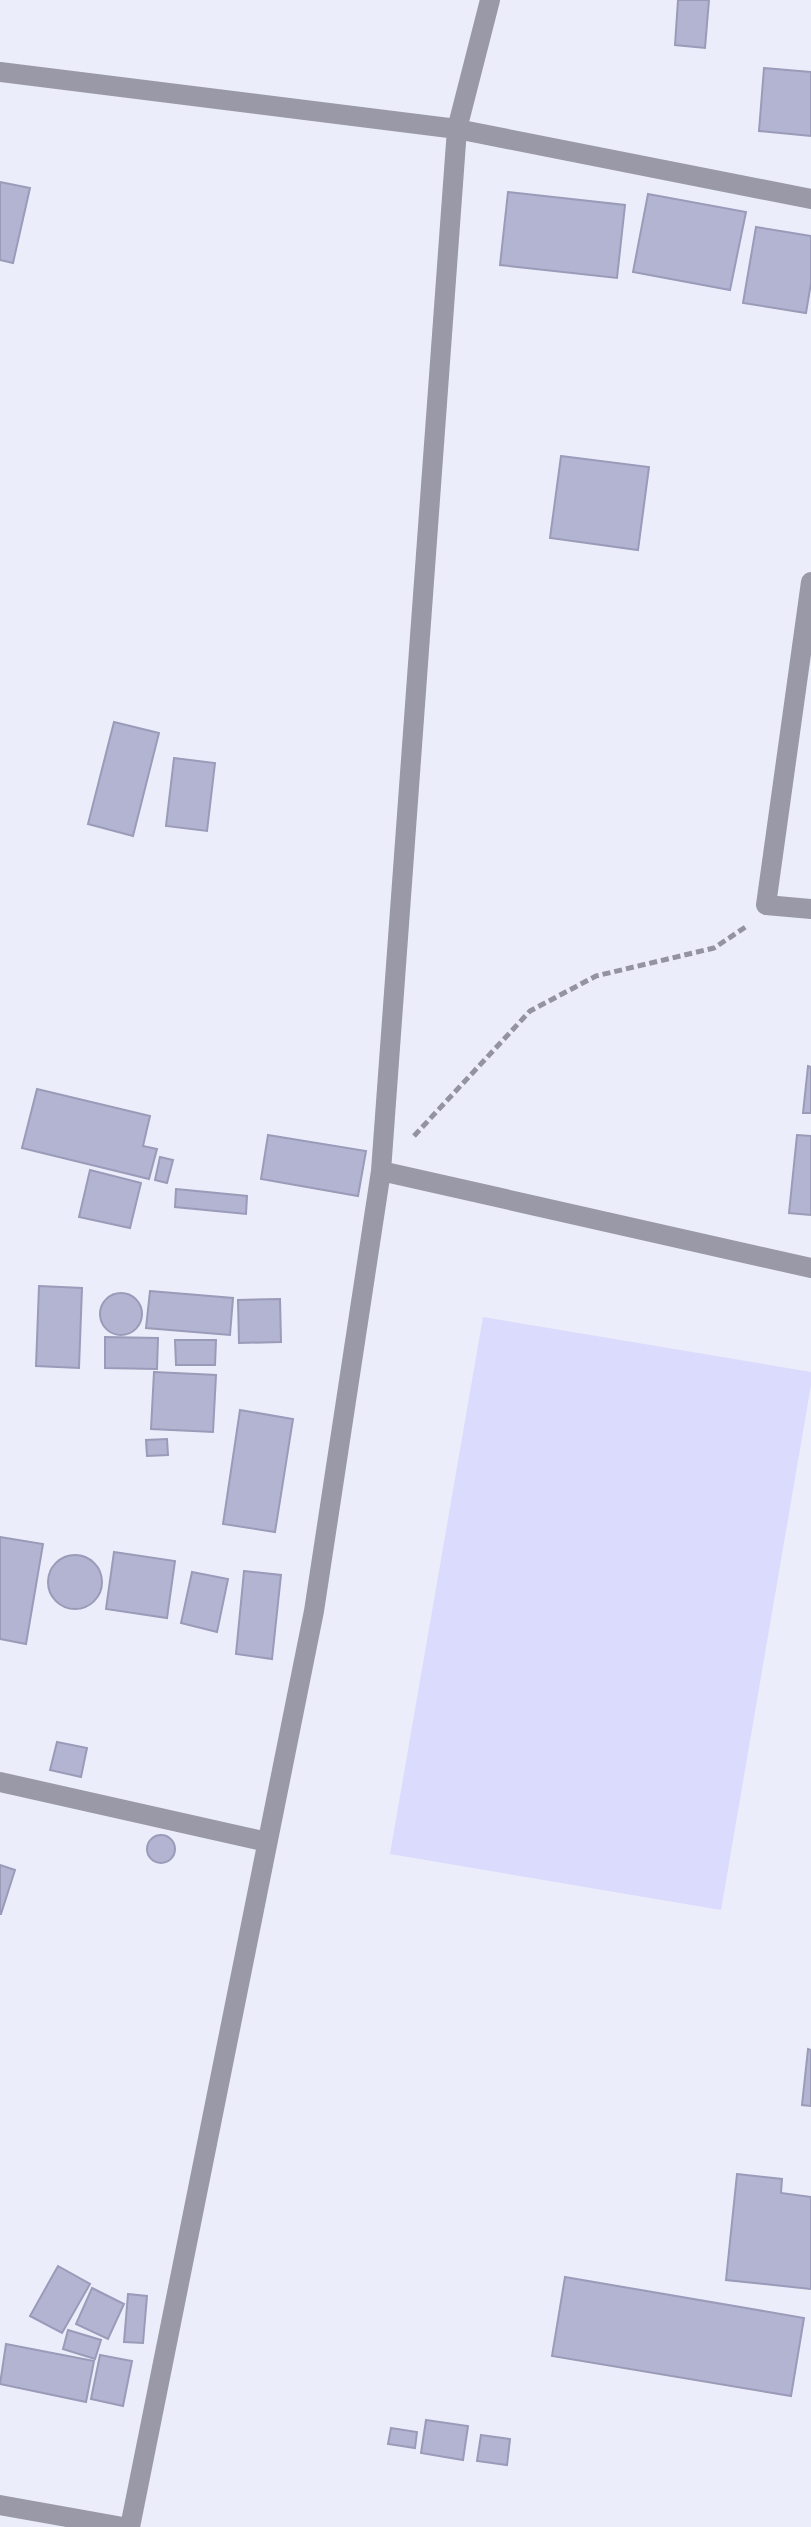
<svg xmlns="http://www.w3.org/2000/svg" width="811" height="2527" viewBox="0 0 811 2527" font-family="'PT Serif',serif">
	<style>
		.green { fill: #dadbfd }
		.building { fill: #b3b4d2; stroke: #9a9bb8; stroke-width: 2 }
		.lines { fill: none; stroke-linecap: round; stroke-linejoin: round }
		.path { stroke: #9494a0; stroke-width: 5; stroke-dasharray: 8 4; stroke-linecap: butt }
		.minor { stroke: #9999a7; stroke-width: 20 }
		.tertiary { stroke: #9999a7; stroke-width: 20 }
	</style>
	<rect width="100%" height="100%" fill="#ecedfa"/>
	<!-- green -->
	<path class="green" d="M483,1317L811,1372V1385L721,1910L390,1854Z"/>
	<!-- building -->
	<path class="building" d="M678,0H709L705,48L675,45Z
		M764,68L811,72V136L759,131Z
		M0,182L30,188L13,263L0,260Z
		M508,192L625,205L617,278L500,265Z
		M648,194L746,212L730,290L633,272Z
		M756,227L811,236V283L806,313L743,303Z
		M561,456L649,467L638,550L550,538Z
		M114,722L159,733L133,836L88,824Z
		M174,758L215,763L207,831L166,826Z
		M808,1066L811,1067V1113H803Z
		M37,1089L150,1116L143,1146L157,1149L149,1179L22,1148Z
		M268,1135L366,1151L358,1196L261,1179Z
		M797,1135L811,1136V1215L789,1213Z
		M160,1157L173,1160L167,1183L155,1180Z
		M90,1170L141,1183L130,1228L79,1217Z
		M176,1189L247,1196L246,1214L175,1207Z
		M39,1286L82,1288L79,1368L36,1366Z
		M150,1291L233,1298L230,1335L146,1328Z
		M100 1314a21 21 0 1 1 42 0a21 21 0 1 1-42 0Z
		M280,1299L281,1342L239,1343L238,1300Z
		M105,1337L158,1338L157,1369L105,1368Z
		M175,1340H216L215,1365H176Z
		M154,1372L216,1375L213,1432L151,1429Z
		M240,1410L293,1419L275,1532L223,1524Z
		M167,1439L168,1455L147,1456L146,1440Z
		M0,1537L43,1544L26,1644L0,1639Z
		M114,1552L175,1561L167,1618L106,1609Z
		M48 1582a27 27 0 1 1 54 0a27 27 0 1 1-54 0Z
		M244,1571L281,1575L272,1659L236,1654Z
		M192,1572L228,1579L217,1632L181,1623Z
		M57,1742L87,1748L81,1777L50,1770Z
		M147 1849a14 14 0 1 1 28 0a14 14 0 1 1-28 0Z
		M0,1865L15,1870L1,1914H0Z
		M808,2049L811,2050V2106L802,2105Z
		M737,2174L782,2179L781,2193L811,2197V2289L726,2280Z
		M58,2266L90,2284L62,2333L30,2316Z
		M565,2277L804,2318L791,2396L552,2356Z
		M92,2288L124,2304L108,2339L76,2324Z
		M128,2294L147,2296L143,2343L124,2342Z
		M68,2330L101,2340L95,2359L63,2349Z
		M6,2344L94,2361L86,2402L0,2384Z
		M100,2355L132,2361L123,2406L91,2399Z
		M426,2420L468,2426L463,2460L421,2453Z
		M391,2428L417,2432L415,2448L388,2444Z
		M481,2435L510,2439L507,2465L477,2461Z"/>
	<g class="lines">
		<!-- path -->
		<path class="path" d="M414,1136L530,1011L596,976L714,948L747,926"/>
		<!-- minor -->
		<path class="minor" d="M490,0L457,129L811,199
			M0,72L457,129L381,1171L314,1611L130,2527
			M811,582L766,905L811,909
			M381,1171L811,1268
			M0,1782L267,1842"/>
		<!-- tertiary -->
		<path class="tertiary" d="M0,2505L123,2527"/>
	</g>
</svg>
